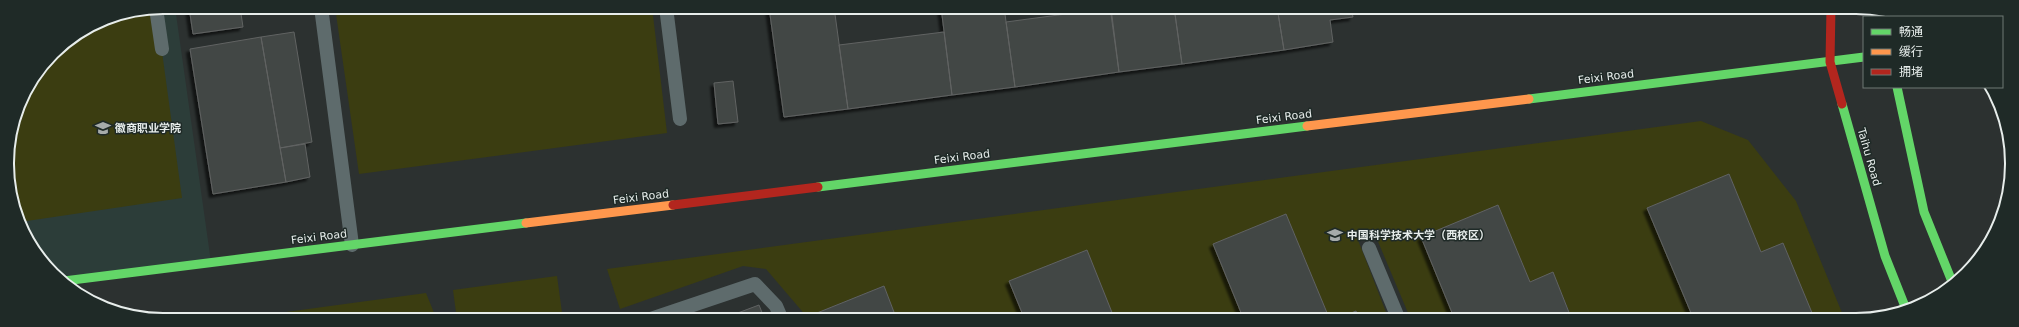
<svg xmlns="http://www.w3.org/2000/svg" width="2019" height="327" viewBox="0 0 2019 327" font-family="'DejaVu Sans','Noto Sans SC',sans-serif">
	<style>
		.built { fill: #2c3d39 }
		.green { fill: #3b3d11 }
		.building { fill: #434645; stroke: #606362; filter: url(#shadow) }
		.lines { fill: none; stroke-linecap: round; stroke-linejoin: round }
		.lane { stroke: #5e6b6c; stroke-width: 14 }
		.fast { stroke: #63d668; stroke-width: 9 }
		.slow { stroke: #ff974d; stroke-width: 9 }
		.jam { stroke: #b3261e; stroke-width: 9 }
		.labels { text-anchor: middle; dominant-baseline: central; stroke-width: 3; stroke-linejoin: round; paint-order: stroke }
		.street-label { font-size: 11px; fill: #e7edeb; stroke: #1f2a27 }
		.poi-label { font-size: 11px; font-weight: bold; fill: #e7edeb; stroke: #1f2a27; text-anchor: start }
		.rim { fill: none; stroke: #e7edeb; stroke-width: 2 }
	</style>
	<defs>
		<filter id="shadow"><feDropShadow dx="-3.5" dy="3.5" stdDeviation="1" flood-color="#0009"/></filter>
	</defs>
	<rect width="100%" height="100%" fill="#2c3130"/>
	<!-- built -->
	<path class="built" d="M163,7H175L211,262L64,281L46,267L15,214L7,153L19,103L53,53L104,19Z"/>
	<!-- green -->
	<path class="green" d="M335,7H652L667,133L359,174Z
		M156,8L182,198L20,222L15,214L7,153L19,103L53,53L104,19Z
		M1701,121L1748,140L1796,201L1845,320H1815L1783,243L1761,252L1729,174L1648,208L1694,320H1573L1553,273L1530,282L1498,205L1421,237L1455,320H1411L1374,232L1358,240L1389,320H1360L1356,311L1330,320L1286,214L1214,244L1244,320H1115L1087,250L1009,281L1025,320H897L883,286L807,317L766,269L743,266L620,309L607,269Z
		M557,276L563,320H457L453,290Z
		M426,293L437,320H287L286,312Z"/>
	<!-- building -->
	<path class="building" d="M189,7H240L243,27L193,34Z
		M769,7H834L848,109L784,117Z
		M941,7H1004L1015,87L952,95Z
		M1110,7H1174L1182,64L1119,72Z
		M1174,7H1277L1284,50L1182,64Z
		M1277,7H1351L1353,17L1330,20L1333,42L1284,50Z
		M1111,8L1119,72L1015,87L1006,22Z
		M294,32L312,142L280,148L261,37Z
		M944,32L952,95L848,109L839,45Z
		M261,37L286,182L213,194L190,49Z
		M733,81L738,122L718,124L714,83Z
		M305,144L310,177L286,182L280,148Z
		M1729,174L1761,252L1783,243L1815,320H1729L1728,317L1720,320H1694L1647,208Z
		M1498,205L1530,282L1553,272L1572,320H1455L1421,237Z
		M1286,214L1330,320H1244L1213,244Z
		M1087,250L1115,320H1025L1009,281Z
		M884,286L897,320H808L807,317Z
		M759,305L765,320H719Z
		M1356,311L1360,320H1334Z"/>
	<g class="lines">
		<!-- lane -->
		<path class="lane" d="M321,7L352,245
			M666,7L680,119
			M156,8L162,49
			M1369,248L1399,320
			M648,320L755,284L776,306L782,320"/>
		<!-- fast -->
		<path class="fast" d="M1893,15V17
			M1897,87L1924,212L1953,284
			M1529,99L1864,57
			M1842,104L1885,256L1906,309
			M818,187L1307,126
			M64,281L526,223"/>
		<!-- slow -->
		<path class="slow" d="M1307,126L1529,99
			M526,223L673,205"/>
		<!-- jam -->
		<path class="jam" d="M1831,7L1830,62L1842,104
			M673,205L818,187"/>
	</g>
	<!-- icons -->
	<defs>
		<symbol id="university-bare" viewBox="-9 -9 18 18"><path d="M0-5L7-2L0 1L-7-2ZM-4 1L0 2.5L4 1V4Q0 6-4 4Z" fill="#a6abaa" stroke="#1f2a27" stroke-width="2.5" paint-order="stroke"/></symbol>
	</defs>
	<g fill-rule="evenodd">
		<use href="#university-bare" x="92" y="117" width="22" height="22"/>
		<use href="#university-bare" x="1324" y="224" width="22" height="22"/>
	</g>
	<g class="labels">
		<!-- street labels -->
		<g class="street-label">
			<text transform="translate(1606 77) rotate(-7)">Feixi Road</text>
			<text transform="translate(1284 117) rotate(-7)">Feixi Road</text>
			<text transform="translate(962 157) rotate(-7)">Feixi Road</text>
			<text transform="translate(1869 157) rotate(74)">Taihu Road</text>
			<text transform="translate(641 197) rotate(-7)">Feixi Road</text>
			<text transform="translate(319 237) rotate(-7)">Feixi Road</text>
		</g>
		<!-- poi labels -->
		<g class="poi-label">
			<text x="115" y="128">徽商职业学院</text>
			<text x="1347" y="235">中国科学技术大学（西校区）</text>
		</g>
	</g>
	<!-- crop -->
	<path d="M0 0H2019V327H0ZM163 14H1856A149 149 0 0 1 2005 163V164A149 149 0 0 1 1856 313H163A149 149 0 0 1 14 164V163A149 149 0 0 1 163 14Z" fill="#1f2a27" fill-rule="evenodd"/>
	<path class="rim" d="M163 14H1856A149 149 0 0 1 2005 163V164A149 149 0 0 1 1856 313H163A149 149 0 0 1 14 164V163A149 149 0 0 1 163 14Z"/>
	<!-- legend -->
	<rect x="1863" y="16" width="140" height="72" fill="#1f2a27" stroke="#6f7875"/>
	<rect x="1871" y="29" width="20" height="6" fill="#63d668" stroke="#6f7875"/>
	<text x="1899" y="36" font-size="12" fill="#e7edeb">畅通</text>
	<rect x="1871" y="49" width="20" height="6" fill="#ff974d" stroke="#6f7875"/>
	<text x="1899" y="56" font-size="12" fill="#e7edeb">缓行</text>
	<rect x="1871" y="69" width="20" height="6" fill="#b3261e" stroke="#6f7875"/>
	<text x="1899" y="76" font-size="12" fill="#e7edeb">拥堵</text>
</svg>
